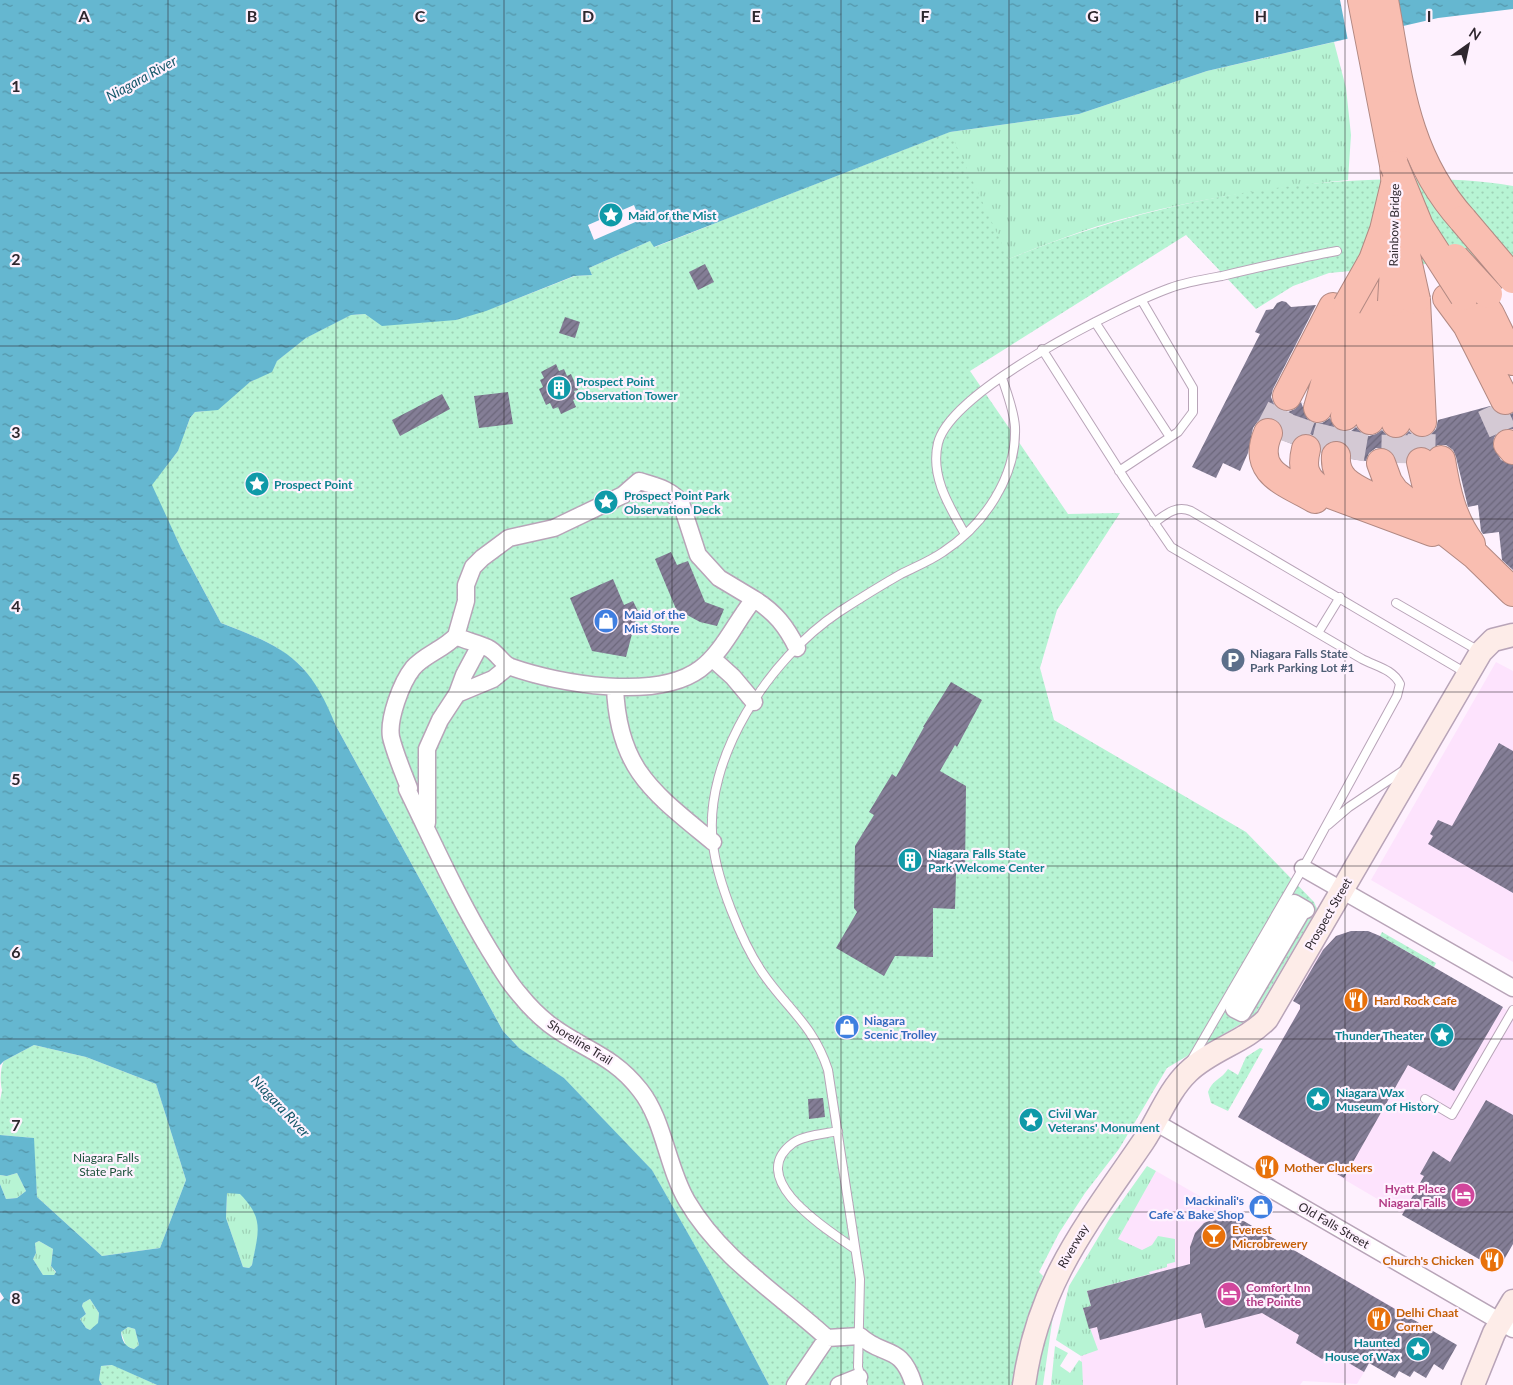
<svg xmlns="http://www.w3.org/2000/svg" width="1513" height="1385" viewBox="0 0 1513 1385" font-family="Lato,sans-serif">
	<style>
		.built { fill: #fde3fd }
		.grass { fill: url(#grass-tufts) }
		.park { fill: url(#park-dots) }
		.water { fill: url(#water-ripples); fill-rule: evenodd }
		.pier { fill: #fef1fe }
		.building { fill: url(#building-hatch) }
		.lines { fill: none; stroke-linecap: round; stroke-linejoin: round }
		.highway-tunnel { stroke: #d4c9d4; stroke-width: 28; stroke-dasharray: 28 14; stroke-linecap: butt }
		.lane-casing { stroke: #b8a4b8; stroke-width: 10 }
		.street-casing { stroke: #b8a4b8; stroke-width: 19 }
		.secondary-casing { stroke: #b8a4b8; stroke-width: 25 }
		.highway-casing { stroke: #b28983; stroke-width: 30 }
		.lane { stroke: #fff; stroke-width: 8 }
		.street { stroke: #fff; stroke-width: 16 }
		.secondary { stroke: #fdece8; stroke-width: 22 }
		.highway { stroke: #f9beb1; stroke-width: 28 }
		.highway-bridge-casing { stroke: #b28983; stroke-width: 30; stroke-linecap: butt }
		.highway-bridge { stroke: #f9beb1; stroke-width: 28 }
		.grid { fill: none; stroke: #2e272e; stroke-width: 1; stroke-opacity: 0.55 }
		.labels { text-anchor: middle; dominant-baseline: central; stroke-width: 4.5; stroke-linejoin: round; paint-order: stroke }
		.culture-label { font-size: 12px; font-weight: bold; fill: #0d838f; stroke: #fef1fe; text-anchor: start }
		.street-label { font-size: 12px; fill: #2e272e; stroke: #fef1fe }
		.shop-label { font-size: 12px; font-weight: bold; fill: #366cbe; stroke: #fef1fe; text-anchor: start }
		.service-label { font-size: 12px; font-weight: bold; fill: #4e5e75; stroke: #fef1fe; text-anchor: start }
		.food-label { font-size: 12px; font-weight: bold; fill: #c56008; stroke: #fef1fe; text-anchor: start }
		.park-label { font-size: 12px; fill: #1c523b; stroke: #fef1fe }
		.hotel-label { font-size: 12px; font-weight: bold; fill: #b23c85; stroke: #fef1fe; text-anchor: end }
		.water-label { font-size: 14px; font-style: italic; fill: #14586a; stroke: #fef1fe }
		.grid-label { font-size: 16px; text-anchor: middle; font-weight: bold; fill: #2e272e; stroke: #fef1fe; stroke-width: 4.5; stroke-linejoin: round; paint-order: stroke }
	</style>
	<defs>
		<pattern id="grass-tufts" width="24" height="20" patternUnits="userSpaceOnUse" patternTransform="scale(1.25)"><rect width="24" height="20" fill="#b7f4d4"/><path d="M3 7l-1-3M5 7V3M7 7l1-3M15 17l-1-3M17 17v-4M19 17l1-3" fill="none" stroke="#9ed1b6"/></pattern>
		<pattern id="park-dots" width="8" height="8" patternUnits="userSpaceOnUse" patternTransform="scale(1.25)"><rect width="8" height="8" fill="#b7f4d4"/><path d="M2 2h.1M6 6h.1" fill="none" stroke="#9ed1b6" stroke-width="1.8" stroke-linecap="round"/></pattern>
		<pattern id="water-ripples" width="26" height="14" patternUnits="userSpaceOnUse" patternTransform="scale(1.25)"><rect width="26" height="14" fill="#65b7d0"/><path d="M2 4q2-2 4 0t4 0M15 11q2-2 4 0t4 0" fill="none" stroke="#5495a9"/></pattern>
		<pattern id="building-hatch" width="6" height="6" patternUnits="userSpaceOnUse" patternTransform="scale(1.25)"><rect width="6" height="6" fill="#847e96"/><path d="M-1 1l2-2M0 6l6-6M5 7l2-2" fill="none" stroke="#6c677b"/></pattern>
	</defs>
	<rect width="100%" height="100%" fill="#fef1fe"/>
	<!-- built -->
	<path class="built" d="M1496,662L1513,671V962L1371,880Z
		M1351,931H1368L1380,936L1513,1014V1244L1498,1270L1238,1117L1299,1010L1300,1005L1293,1001L1321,951L1336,936Z
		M1156,1171L1400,1311L1357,1384L1303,1381L1300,1385H1083L1076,1303L1117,1239Z"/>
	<!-- grass -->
	<path class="grass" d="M1334,42L1346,88L1351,135L1348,180C1264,189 1176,201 1095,227C1047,243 1000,262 954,282L643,1141L769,1385L711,1274L652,1170L564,1078L519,1048L303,666L269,642L178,451C180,445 181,437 185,432C200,410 247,383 271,372L277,361L306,338L351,315L456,320L592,275L721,221L950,132L1079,114L1207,71Z
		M1147,1166L1156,1171L1118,1239L1142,1250L1152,1245L1158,1236L1175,1239V1262L1167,1264V1267L1149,1272L1150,1274L1087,1291L1091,1306L1083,1309L1098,1350L1081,1356L1056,1340L1069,1286L1110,1218Z
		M17,1173L26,1191L17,1198L6,1199L0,1184V1175L7,1176Z
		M227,1193H240C266,1220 259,1232 252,1265L249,1268L243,1267L226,1218Z
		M39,1241L53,1249L51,1266L56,1273L54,1275H43L33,1259L36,1253L35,1243Z
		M90,1299L99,1313L98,1324L90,1330L86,1328L80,1319L86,1314L82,1306L83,1303Z
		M1054,1309L1043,1385H1034L1041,1347Z
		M128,1327L135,1329L139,1345L134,1349L126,1346L121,1332Z
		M1055,1346L1068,1353L1060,1366L1070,1373L1079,1360L1082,1362L1083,1385H1051Z"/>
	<!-- park -->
	<path class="park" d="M950,132L1009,259C1135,207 1280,178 1415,179C1447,179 1481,180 1513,186V265L1458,261L1329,273L1293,286L1256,309L1186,235L970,371L1068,514L1120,513L1057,610L1040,668L1054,720L1246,832L1314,902L1317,909L1254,1016L1167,1068L1119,1149L1085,1193L1059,1233L1039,1272L1043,1276L1027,1320L1013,1385H769L711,1274L652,1170L564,1078L519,1048L503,1031L336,726C309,659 286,648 221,623L181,548L151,485L178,451L190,418L195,412L218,410L250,382L271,372L277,361L306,338L351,315L365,314L382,326L456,320L486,311L575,276L592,275L589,268L650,241L655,247Z
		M1382,932L1436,963L1434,967L1380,936Z
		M34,1045L86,1057L156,1084L186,1180L160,1248L102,1256L37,1197L33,1138L0,1135V1101L2,1090C0,1082 0,1068 4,1061Z
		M1260,1048L1263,1049L1228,1111L1211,1103L1208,1092C1212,1080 1222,1079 1228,1069L1238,1075L1246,1057Z
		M113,1365L157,1385H102L99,1380L101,1366Z"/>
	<!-- water -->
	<path class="water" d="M0,0H1513V9L1438,18L1207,71L1079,114L950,132L654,247L650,241L589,268L592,275L574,276L486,311L456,320L382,326L365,314L351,315L306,338L277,361L272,372L250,382L218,410L195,412L190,418L178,451L152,485L181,548L221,623C286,648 309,659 336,726L503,1031L519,1048L564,1078L652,1170L711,1274L769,1385H157L112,1365L101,1366L99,1380L102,1385H0V1302L4,1298L0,1292V1184L6,1199L17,1198L26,1191L17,1173L7,1176L0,1175V1135L34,1138L37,1197L102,1256L160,1248L186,1180L156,1084L86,1057L34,1045L4,1061L0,1065ZM227,1193L240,1194C265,1219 258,1233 252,1265L249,1268L243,1267L226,1218ZM39,1241L53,1249L51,1266L56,1272L54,1275H43L33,1259L36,1253L35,1243ZM90,1299L99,1313L98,1323L90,1330L86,1328L80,1319L86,1314L82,1306L83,1303ZM128,1327L135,1329L139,1345L134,1349C125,1347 122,1341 121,1332Z"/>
	<!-- pier -->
	<path class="pier" d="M1340,0H1395L1400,30L1348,41Z
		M634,205L640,220L594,240L588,225Z"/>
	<!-- building -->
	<path class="building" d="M705,264L714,282L698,290L689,272Z
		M1282,301L1286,302L1291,307L1316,305L1273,389L1271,397L1274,404L1280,410L1288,412L1295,409L1301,402L1307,418L1313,423H1322L1330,418L1335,428L1342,431H1351L1356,427L1362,433L1369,436L1376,434L1382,430L1388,436L1395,439L1403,437L1409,431L1414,436L1422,438L1430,435L1436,429L1438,420L1490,406L1496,413L1504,416L1513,413V429H1506L1498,432L1494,438L1493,446L1501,460L1513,465V570L1502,560L1499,532L1483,534L1481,531L1478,505L1468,507L1456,457L1453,450L1446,445H1438L1430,450L1417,447L1410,451L1406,463H1398L1391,451L1383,448H1376L1369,453L1366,461L1358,460L1352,459L1349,448L1343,442L1335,440L1328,443L1321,453V444L1316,437L1310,434H1301L1292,444L1282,440L1283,430L1280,423L1273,418H1265L1258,421L1253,428L1248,453L1240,471L1223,463L1216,478L1192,467L1260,334L1255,332L1266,310L1273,309L1277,303Z
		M565,317L580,322L575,338L559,333Z
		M556,364L559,371L564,369L567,376L571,374L578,390L574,391L577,398L573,400L576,407L561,414L558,407L553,409L550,403L546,405L539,389L543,387L540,380L544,378L541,372Z
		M508,392L513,424L479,428L474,396Z
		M442,394L450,409L400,436L392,420Z
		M671,552L677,565L688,561L705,602L724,609L717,626L700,622L676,609L655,559Z
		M613,579L624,605L633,601L638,611L626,657L592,651L570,598Z
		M951,682L982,700L957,747L955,745L940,771L966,786L965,874H956L955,909L933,908V957L895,956L884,976L836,948L857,912L854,908L855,846L874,815L869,812L892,774L896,777L924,727H923Z
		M1499,743L1513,751V893L1428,844L1433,836L1430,834L1438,820L1452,826Z
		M1351,931H1368L1380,936L1503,1007L1454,1091L1408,1065L1344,1178L1238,1117L1300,1009V1005L1293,1001L1323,950L1336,936Z
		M823,1098L825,1117L809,1119L808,1099Z
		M1486,1100L1513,1115V1244L1498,1270L1402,1215L1424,1176L1420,1174L1433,1151L1450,1162Z
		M1217,1217H1234L1242,1220L1457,1345L1443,1370L1434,1364L1426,1378L1414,1371L1410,1377L1399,1371L1395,1378L1369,1363L1364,1372L1332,1353L1322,1359L1296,1343L1299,1335L1262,1313L1205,1328L1201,1313L1100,1340L1097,1327L1089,1329L1083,1308L1091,1306L1087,1291L1190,1264V1247L1195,1233L1204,1223Z"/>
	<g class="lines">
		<!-- highway-tunnel -->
		<path class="highway-tunnel" d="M1491,406L1508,444
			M1268,433L1287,396
			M1292,444L1306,404
			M1323,453L1333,413
			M1350,459L1357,418
			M1421,462L1422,422
			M1395,463L1396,423"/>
		<defs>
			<path id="lane" d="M1095,322L1170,437
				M1042,349L1126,481L1171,547L1362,659C1375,666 1393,669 1400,684L1397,696L1303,868L1192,1059
				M1119,471L1178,432L1193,412V388L1142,301
				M1154,523C1166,514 1176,505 1191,511L1466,673
				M965,534C949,506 930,476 938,443C951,390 1118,307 1170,288C1186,282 1205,279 1222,276C1260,267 1298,258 1337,251
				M1396,603L1479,651
				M1318,633L1340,597
				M1328,825L1349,807L1404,770
				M1425,1099L1452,1115L1513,1010
				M838,1131C825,1134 804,1135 793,1143C744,1179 828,1230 855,1249
				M863,1385L858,1367L860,1279L828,1070C813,1024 787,1009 762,972C741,941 717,880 713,844C702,759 770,658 839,612C859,599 880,586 901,574C915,567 930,561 943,552C983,526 1017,477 1015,427C1014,411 1007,393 1002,378"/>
			<path id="street" d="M639,481C655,486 671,489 681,503L698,555L719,578L754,599C736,621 723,652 700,669C657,701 559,684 511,667C502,664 497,652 488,648C478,643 466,641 456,636L466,601V585L473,567L482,558L509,538L554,528L623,495Z
				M754,599C775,612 786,626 797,648
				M456,636C444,649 424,655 413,668C401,683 388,719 391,737C395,754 403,772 409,788L407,789C434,844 458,899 490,951C499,965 508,982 520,995C528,1005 539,1016 549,1024C583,1050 612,1054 640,1090C664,1120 667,1167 687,1201C721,1259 779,1294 827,1338
				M712,658L733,677L754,702
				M615,687C618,770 654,793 713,842
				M457,694L493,679L509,666
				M427,823V749L440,720L457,694L464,675L479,647
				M1303,868L1513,988
				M1294,903L1306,910L1302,911L1242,1013L1234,1009Z
				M1155,1122L1513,1329
				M827,1338L860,1336C884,1358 901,1343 914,1385
				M795,1385L827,1338
				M839,1385L859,1377"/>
			<path id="secondary" d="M1024,1385C1038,1283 1087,1224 1143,1142C1158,1120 1168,1091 1188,1072C1210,1050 1245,1042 1267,1019L1481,652L1493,640L1513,635
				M1473,1385L1494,1333L1513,1301"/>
			<path id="highway" d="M1362,0L1394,165L1396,188
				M1384,0C1399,82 1405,156 1463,220
				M1464,276L1490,314L1513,361
				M1447,298L1467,325L1505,400
				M1416,300L1422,422
				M1287,396L1333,307
				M1318,408L1331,362L1349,320
				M1345,416L1353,355L1363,311L1385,263
				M1370,420L1375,357L1376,314
				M1396,423L1397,359L1403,274
				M1268,433C1251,473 1286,482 1315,499
				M1508,444L1513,450
				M1306,449C1301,469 1305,479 1322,491L1432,532
				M1336,456C1334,481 1355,488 1374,498
				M1441,460C1446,491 1452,519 1471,544
				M1421,462L1426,483L1441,505
				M1381,463L1388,482L1395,492L1475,555L1513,592"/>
		</defs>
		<!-- lane casing -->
		<use href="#lane" class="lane-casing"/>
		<!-- street casing -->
		<use href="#street" class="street-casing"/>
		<!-- secondary casing -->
		<use href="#secondary" class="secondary-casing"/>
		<!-- highway casing -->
		<use href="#highway" class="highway-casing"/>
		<!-- lane -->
		<use href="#lane" class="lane"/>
		<!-- street -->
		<use href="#street" class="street"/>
		<!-- secondary -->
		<use href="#secondary" class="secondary"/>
		<!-- highway -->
		<use href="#highway" class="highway"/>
		<defs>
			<path id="highway-bridge" d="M1394,165L1419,226L1464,296
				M1463,220L1513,279
				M1404,246L1416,300
				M1455,258L1488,294
				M1392,302L1397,219
				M1347,306L1373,260L1384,230L1395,184"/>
		</defs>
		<!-- highway-bridge casing -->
		<use href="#highway-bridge" class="highway-bridge-casing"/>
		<!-- highway-bridge -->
		<use href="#highway-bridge" class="highway-bridge"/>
	</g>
	<!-- grid -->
	<path class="grid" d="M168,0V1385M336,0V1385M504,0V1385M672,0V1385M841,0V1385M1009,0V1385M1177,0V1385M1345,0V1385M0,173H1513M0,346H1513M0,519H1513M0,692H1513M0,866H1513M0,1039H1513M0,1212H1513"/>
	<!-- icons -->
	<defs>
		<symbol id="sight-disc" viewBox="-11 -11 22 22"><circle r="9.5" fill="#0f9aa8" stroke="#fef1fe"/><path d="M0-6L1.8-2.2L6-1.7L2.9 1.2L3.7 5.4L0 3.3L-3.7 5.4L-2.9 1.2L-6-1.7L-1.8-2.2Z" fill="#fff"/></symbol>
		<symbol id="building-disc" viewBox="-11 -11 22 22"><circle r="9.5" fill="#0f9aa8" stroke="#fef1fe"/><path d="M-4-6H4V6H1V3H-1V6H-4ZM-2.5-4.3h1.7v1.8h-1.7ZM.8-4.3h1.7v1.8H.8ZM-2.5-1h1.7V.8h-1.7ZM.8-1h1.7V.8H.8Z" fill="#fff"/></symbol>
		<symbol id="shop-disc" viewBox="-11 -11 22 22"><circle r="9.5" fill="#3f7fe0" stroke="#fef1fe"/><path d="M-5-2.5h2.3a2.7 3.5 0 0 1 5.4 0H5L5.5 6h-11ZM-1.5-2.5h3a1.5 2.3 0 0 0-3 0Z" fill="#fff"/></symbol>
		<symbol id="parking-disc" viewBox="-11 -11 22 22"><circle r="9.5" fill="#5c6f8a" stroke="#fef1fe"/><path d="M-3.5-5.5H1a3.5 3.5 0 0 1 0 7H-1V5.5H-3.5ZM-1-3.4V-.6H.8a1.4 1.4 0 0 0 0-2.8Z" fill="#fff"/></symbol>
		<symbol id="restaurant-disc" viewBox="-11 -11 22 22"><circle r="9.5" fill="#e8710a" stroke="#fef1fe"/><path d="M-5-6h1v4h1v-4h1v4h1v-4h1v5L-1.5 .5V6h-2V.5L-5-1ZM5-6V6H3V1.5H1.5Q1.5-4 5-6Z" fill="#fff"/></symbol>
		<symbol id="hotel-disc" viewBox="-11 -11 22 22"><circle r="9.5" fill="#d1479c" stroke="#fef1fe"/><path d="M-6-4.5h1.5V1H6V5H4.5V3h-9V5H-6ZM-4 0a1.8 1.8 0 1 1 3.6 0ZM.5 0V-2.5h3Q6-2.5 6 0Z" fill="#fff"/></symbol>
		<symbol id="bar-disc" viewBox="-11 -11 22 22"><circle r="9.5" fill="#e8710a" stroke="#fef1fe"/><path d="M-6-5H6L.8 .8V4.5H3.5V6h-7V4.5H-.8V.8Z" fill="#fff"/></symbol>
	</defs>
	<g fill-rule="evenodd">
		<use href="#sight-disc" x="597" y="201" width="28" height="28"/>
		<use href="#building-disc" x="545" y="374" width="28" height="28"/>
		<use href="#sight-disc" x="243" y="470" width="28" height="28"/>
		<use href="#sight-disc" x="592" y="488" width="28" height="28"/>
		<use href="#shop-disc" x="592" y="607" width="28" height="28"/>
		<use href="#parking-disc" x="1219" y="646" width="28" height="28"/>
		<use href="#building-disc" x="896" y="846" width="28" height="28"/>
		<use href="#restaurant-disc" x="1342" y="986" width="28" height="28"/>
		<use href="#shop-disc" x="833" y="1013" width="28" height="28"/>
		<use href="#sight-disc" x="1428" y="1021" width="28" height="28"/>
		<use href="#sight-disc" x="1304" y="1085" width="28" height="28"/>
		<use href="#sight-disc" x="1017" y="1106" width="28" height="28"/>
		<use href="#restaurant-disc" x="1253" y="1153" width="28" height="28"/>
		<use href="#hotel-disc" x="1449" y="1181" width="28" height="28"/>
		<use href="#shop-disc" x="1247" y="1193" width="28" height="28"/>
		<use href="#bar-disc" x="1200" y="1222" width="28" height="28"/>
		<use href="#restaurant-disc" x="1478" y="1246" width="28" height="28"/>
		<use href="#hotel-disc" x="1215" y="1280" width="28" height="28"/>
		<use href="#restaurant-disc" x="1365" y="1305" width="28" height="28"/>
		<use href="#sight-disc" x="1404" y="1335" width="28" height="28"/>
	</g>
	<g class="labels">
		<!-- culture labels -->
		<g class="culture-label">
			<text x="628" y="215">Maid of the Mist</text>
			<text x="576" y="381">Prospect Point<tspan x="576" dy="14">Observation Tower</tspan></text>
			<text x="274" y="484">Prospect Point</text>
			<text x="624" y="495">Prospect Point Park<tspan x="624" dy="14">Observation Deck</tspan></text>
			<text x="928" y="853">Niagara Falls State<tspan x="928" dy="14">Park Welcome Center</tspan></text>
			<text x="1424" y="1035" text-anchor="end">Thunder Theater</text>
			<text x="1336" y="1092">Niagara Wax<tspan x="1336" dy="14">Museum of History</tspan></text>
			<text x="1048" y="1113">Civil War<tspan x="1048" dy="14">Veterans' Monument</tspan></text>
			<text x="1400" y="1342" text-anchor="end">Haunted<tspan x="1400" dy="14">House of Wax</tspan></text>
		</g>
		<!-- street labels -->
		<g class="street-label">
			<text transform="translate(1394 225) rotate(-89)">Rainbow Bridge</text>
			<text transform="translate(1328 914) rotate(-60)">Prospect Street</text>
			<text transform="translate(580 1042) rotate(32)">Shoreline Trail</text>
			<text transform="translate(1334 1225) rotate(30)">Old Falls Street</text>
			<text transform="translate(1073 1246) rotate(-60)">Riverway</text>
		</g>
		<!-- shop labels -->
		<g class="shop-label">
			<text x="624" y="614">Maid of the<tspan x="624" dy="14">Mist Store</tspan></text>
			<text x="864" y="1020">Niagara<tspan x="864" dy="14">Scenic Trolley</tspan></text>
			<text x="1244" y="1200" text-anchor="end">Mackinali's<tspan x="1244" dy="14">Cafe &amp; Bake Shop</tspan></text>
		</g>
		<!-- service labels -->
		<g class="service-label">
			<text x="1250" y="653">Niagara Falls State<tspan x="1250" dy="14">Park Parking Lot #1</tspan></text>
		</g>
		<!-- food labels -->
		<g class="food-label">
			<text x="1374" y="1000">Hard Rock Cafe</text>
			<text x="1284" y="1167">Mother Cluckers</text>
			<text x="1232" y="1229">Everest<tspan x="1232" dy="14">Microbrewery</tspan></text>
			<text x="1474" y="1260" text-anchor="end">Church's Chicken</text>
			<text x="1396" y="1312">Delhi Chaat<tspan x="1396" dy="14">Corner</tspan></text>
		</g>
		<!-- park labels -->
		<g class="park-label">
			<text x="106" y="1157">Niagara Falls<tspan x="106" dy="14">State Park</tspan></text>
		</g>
		<!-- hotel labels -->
		<g class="hotel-label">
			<text x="1446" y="1188">Hyatt Place<tspan x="1446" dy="14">Niagara Falls</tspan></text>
			<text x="1246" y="1287" text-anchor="start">Comfort Inn<tspan x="1246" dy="14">the Pointe</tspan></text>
		</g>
		<!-- water labels -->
		<g class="water-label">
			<text transform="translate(141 78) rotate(-29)">Niagara River</text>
			<text transform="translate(281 1106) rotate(47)">Niagara River</text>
		</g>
	</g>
	<g class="grid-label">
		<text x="84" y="22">A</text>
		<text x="252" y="22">B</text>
		<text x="420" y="22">C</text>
		<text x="588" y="22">D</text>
		<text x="756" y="22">E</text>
		<text x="925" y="22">F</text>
		<text x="1093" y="22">G</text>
		<text x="1261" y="22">H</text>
		<text x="1429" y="22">I</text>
		<text x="16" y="92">1</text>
		<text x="16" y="265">2</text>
		<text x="16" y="438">3</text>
		<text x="16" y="612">4</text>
		<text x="16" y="785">5</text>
		<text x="16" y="958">6</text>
		<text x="16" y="1131">7</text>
		<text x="16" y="1304">8</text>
	</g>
	<!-- north arrow -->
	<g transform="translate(1468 45) rotate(33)" stroke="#fef1fe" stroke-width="4" paint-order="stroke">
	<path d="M0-4L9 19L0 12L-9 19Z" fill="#2e272e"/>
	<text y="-8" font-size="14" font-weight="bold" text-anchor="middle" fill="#2e272e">N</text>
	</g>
</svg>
